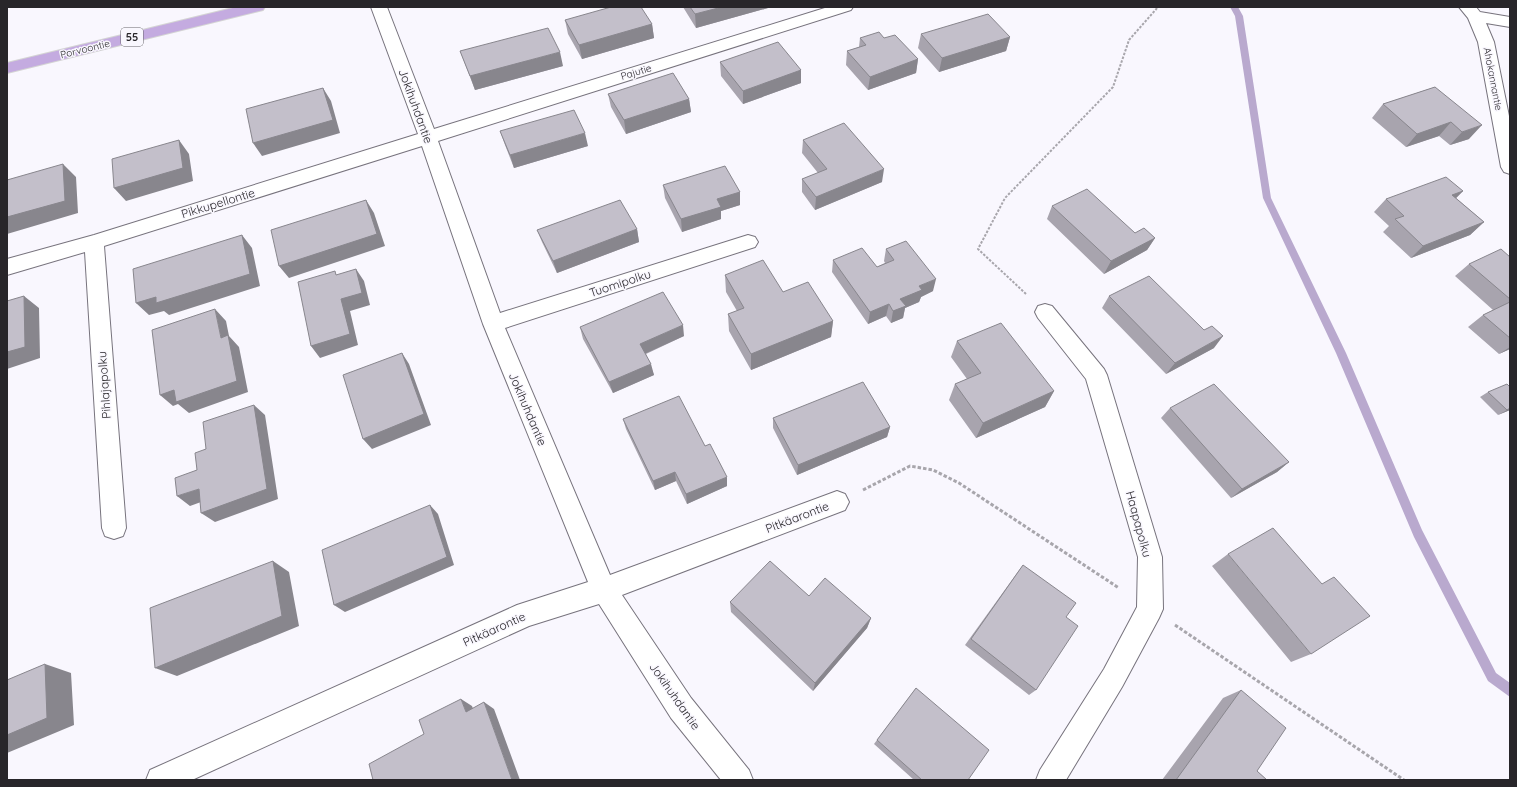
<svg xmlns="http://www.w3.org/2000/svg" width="1517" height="787" viewBox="0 0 1517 787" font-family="Quicksand,sans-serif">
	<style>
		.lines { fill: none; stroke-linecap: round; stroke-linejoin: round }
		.stream { fill: #b9a9ce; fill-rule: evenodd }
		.street-casing { stroke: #77737d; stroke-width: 2 }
		.primary-casing { stroke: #d4d4d4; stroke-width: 2 }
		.path-far1 { stroke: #a8a6ac; stroke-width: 2; stroke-dasharray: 2.5 1.5; stroke-linecap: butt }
		.path { stroke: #a8a6ac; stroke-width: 3; stroke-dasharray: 3.5 2; stroke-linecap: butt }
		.street { fill: #fff; fill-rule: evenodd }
		.primary { fill: #c4abe0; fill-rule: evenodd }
		.wall { fill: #a8a4ae }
		.shaded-wall { fill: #88868d }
		.building { fill: #c3bfca; stroke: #88868d }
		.labels { text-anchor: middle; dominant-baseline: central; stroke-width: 3; stroke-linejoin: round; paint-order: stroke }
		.far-street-label { font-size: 10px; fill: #28262a; stroke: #f9f7fe }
		.shield { fill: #f9f7fe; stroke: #67656a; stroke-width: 1 }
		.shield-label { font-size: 11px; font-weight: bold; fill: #28262a }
		.street-label { font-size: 12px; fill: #28262a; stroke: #f9f7fe }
	</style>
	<rect width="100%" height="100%" fill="#f9f7fe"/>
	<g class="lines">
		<!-- stream -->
		<path class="stream" d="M1230,7H1238L1243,16L1271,198L1346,353L1422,530L1496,673L1510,683V697L1488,681L1414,537L1336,353L1263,198L1235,16Z"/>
		<defs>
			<path id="street" d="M371,7H387L434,129L828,7H853L851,10L438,141L500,313L748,235L755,237L758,242L755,247L505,328L610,575L837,491L845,494L849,502L845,510L622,595L691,698L749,770L753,780H721L671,718L599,604L529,626L192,780H146L150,770L517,605L588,582L483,324L422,146L104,246L126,528L123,536L114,539L105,536L102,528L85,252L7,275V259L94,235L418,134Z
				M1459,7H1476L1480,12L1510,17V27L1486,23L1494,42L1510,121V174L1504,172L1501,167L1478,42L1468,18Z
				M1045,304L1052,306L1104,369L1107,375L1162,557L1163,609L1159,618L1122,687L1066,780H1036L1040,770L1104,669L1137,607L1138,557L1086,379L1038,318L1035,312L1038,306Z"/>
			<path id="primary" d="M237,7H265L263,10L7,73V63Z"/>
		</defs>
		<!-- street casing -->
		<use href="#street" class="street-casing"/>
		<!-- primary casing -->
		<use href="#primary" class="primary-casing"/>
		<!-- path-far1 -->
		<path class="path-far1" d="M1273,7H1299
			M1026,294L978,249L1005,198L1113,87L1129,40L1158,7"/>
		<!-- path -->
		<path class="path" d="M863,490L910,466L933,470L959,483L1119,588
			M1175,625L1404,780"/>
		<!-- street -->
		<use href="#street" class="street"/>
		<!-- primary -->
		<use href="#primary" class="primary"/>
	</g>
	<!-- wall -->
	<path class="wall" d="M683,7H768V8L696,28Z
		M565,20L652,24L654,38L582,59L568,34Z
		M921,34L1010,37L1006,51L939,72L918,48Z
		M860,38H884L918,59L916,73L868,90L846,65L847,51L859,47Z
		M460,51L563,66L475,90Z
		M720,62L801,70V83L743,104L721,76Z
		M1435,87L1469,139L1450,145L1439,136L1406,147L1372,118L1383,104Z
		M608,94L689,99L691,112L626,134L611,107Z
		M500,131L588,146L514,168L505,145Z
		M803,140L882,182L815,210L802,192V179L818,173L802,153Z
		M663,185L740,192V205L721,211V219L682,232L665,198Z
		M1463,191L1456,198L1484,222L1470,235L1411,258L1383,232L1389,226L1374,212L1386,199Z
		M1052,206L1135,233L1155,238L1147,250L1104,274L1047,219Z
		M637,229L639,242L557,273L542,242L537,230Z
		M886,249L933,291L921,297L919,302L905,308L903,318L891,323L886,316L868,324L832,272L833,260L877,267L885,263L884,261Z
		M1510,257V349L1499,354L1468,327L1483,315L1493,310L1455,276L1469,264Z
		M725,275L783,292L833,321L831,337L751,370L729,331L728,314L737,311L726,292Z
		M1109,296L1214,348L1166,374L1102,308Z
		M580,327L684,336L646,354L654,375L613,393L583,339Z
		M957,341L1054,391L1045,407L976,438L949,400L955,384L967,379L951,357Z
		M1510,387V410L1498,415L1480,397L1488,392Z
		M1170,408L1289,462L1277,472L1231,498L1161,418Z
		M773,418L890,427L887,437L797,475L773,428Z
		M623,419L705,446L727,486L687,504L676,481L655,490L626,429Z
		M1228,554L1311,654L1291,662L1212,566Z
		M1023,565L1036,690L1029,695L965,645L1017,573Z
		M809,596L871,618L867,628L813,691L731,612L730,602Z
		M916,688L968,780H914L874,744Z
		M1241,690L1257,771L1267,780H1162L1223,698Z"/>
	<!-- shaded-wall -->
	<path class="shaded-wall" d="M722,7H768V8L696,28L695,14Z
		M652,24L654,38L582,59L579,45Z
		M1010,37L1006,51L939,72L942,58Z
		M560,52L563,66L475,90L470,76Z
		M918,59L916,73L868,90L870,77Z
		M801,70V83L743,104V91Z
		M323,88L331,101L340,133L262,156L253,143Z
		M689,99L691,112L626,134L624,120Z
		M1451,122L1439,136L1406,147L1417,134Z
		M1482,125L1469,139L1450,145L1462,132Z
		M585,133L588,146L514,168L510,155Z
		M179,140L189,154L193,181L126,201L114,188Z
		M63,164L76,177L78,213L7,234V217Z
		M884,169L882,182L815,210L816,197Z
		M1463,191L1450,204L1452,195Z
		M740,192V205L721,211V219L682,232L681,219L717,199Z
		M366,200L374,213L385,246L289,278L279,266Z
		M1484,222L1470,235L1411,258L1423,246Z
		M637,229L639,242L557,273L553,261Z
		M242,235L252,248L260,286L169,315L164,311L149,315L136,303Z
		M1155,238L1147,250L1104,274L1111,261Z
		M356,269L364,281L370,305L350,311L358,345L320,358L311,346L341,299Z
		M936,279L933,291L921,297L919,302L905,308L903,318L891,323L893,311L900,299L919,286Z
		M24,296L39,308L40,358L7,369V352Z
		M889,304L886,316L868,324L870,312Z
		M215,309L226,321L229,336L239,347L248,392L189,413L178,404L173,406L160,395L221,338Z
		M833,321L831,337L751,370V354Z
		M683,325L684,336L642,355L640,344Z
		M1223,336L1214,348L1166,374L1175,363Z
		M1510,347V349L1499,354Z
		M402,353L409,364L431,425L372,449L363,439Z
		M651,364L654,375L613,393L609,382Z
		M1054,391L1045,407L976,438L983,423Z
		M254,405L265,415L278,499L215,522L201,513Z
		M1510,408V410L1498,415L1507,410Z
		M890,427L887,437L797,475L798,465Z
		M1289,462L1277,472L1231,498L1242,489Z
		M675,472L676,481L655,490L653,481Z
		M727,477V486L687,504L686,494Z
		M199,489L212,498L190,506L177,496Z
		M430,505L438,514L454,565L345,612L334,605Z
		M273,561L289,572L299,626L177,676L155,668Z
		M871,618L867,628L813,691L815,683Z
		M45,664L71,673L74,725L7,753V735Z
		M461,699L472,706L477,719L466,712Z
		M484,702L494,709L520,780H512Z"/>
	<!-- building -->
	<path class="building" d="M611,7H641L652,24L579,45L565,20Z
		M690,7H722L695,14Z
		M988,14L1010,37L942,58L921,34Z
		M548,28L560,52L470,76L460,51Z
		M879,32L884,38L895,35L918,59L870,77L847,51L866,45L860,38Z
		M778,42L801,70L743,91L720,62Z
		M673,73L689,99L624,120L608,94Z
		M1435,87L1482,125L1462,132L1451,122L1417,134L1383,104Z
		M323,88L333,120L253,143L246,109Z
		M574,110L585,133L510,155L500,131Z
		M844,123L884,169L816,197L802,179L827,169L803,140Z
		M179,140L183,168L114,188L112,159Z
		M63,164L65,201L7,217V180Z
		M725,166L740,192L717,199L721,207L681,219L663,185Z
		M1446,177L1463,191L1452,195L1484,222L1423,246L1395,219L1404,216L1386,199Z
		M1087,189L1135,233L1144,228L1155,238L1111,261L1052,206Z
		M366,200L377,234L279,266L271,230Z
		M620,200L637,229L553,261L537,230Z
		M242,235L250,274L156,303V297L136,303L133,269Z
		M906,241L936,279L919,286L922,290L900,299L906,306L893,311L889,304L870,312L833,260L862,248L877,267L894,260L886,249Z
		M1501,249L1510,257V299L1469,264Z
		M763,260L783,292L808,282L833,321L751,354L728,314L744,308L725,275Z
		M356,269L362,293L341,299L350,334L311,346L298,282L335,271L336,275Z
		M1149,276L1204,330L1212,326L1223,336L1175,363L1109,296Z
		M663,292L683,325L640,344L651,364L609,382L580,327Z
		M24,296L25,347L7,352V301Z
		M1510,302V338L1483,315Z
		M215,309L221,338L228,335L237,381L176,402L174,390L160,395L152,330Z
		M1001,323L1054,391L983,423L955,384L981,373L957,341Z
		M402,353L424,414L363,439L343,375Z
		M863,382L890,427L798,465L773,418Z
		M1214,384L1289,462L1242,489L1170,408Z
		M1507,384L1510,387V408L1507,410L1488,392Z
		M679,396L705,446L710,444L727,477L686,494L675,472L653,481L623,419Z
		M254,405L267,489L201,513L199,489L177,496L175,478L197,470L195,453L206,449L203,422Z
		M430,505L447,557L334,605L322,550Z
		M1273,528L1322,584L1334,577L1370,616L1311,654L1228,554Z
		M273,561L282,616L155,668L150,608Z
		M770,561L809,596L825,578L871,618L815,683L730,602Z
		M1023,565L1076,603L1066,617L1078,626L1036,690L971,639Z
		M45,664L47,718L7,735V680Z
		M916,688L989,750L968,780H922L877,740Z
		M1241,690L1286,728L1257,771L1267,780H1176Z
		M461,699L466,712L484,702L512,780H373L369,764L424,734L419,720Z"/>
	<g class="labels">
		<!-- far-street labels -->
		<g class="far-street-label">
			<text transform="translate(85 49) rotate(-14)">Porvoontie</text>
			<text transform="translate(636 72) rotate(-17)">Pajutie</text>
			<text transform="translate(1493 79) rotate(79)">Ahokannantie</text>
		</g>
		<!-- shield labels -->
		<rect class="shield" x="121" y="28" width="22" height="18" rx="3"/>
		<g class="shield-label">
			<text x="132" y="37">55</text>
		</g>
		<!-- street labels -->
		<g class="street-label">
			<text transform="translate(416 106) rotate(70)">Jokihuhdantie</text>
			<text transform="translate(218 203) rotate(-17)">Pikkupellontie</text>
			<text transform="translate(620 283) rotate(-18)">Tuomipolku</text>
			<text transform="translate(104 385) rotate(-94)">Pihlajapolku</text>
			<text transform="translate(528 409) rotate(67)">Jokihuhdantie</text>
			<text transform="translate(797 517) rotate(-21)">Pitkäarontie</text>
			<text transform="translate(1139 524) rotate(75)">Haapapolku</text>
			<text transform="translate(494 629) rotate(-24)">Pitkäarontie</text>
			<text transform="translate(675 696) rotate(55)">Jokihuhdantie</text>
		</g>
	</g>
	<!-- border -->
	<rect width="1517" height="787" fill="none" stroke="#28262a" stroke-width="16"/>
</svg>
